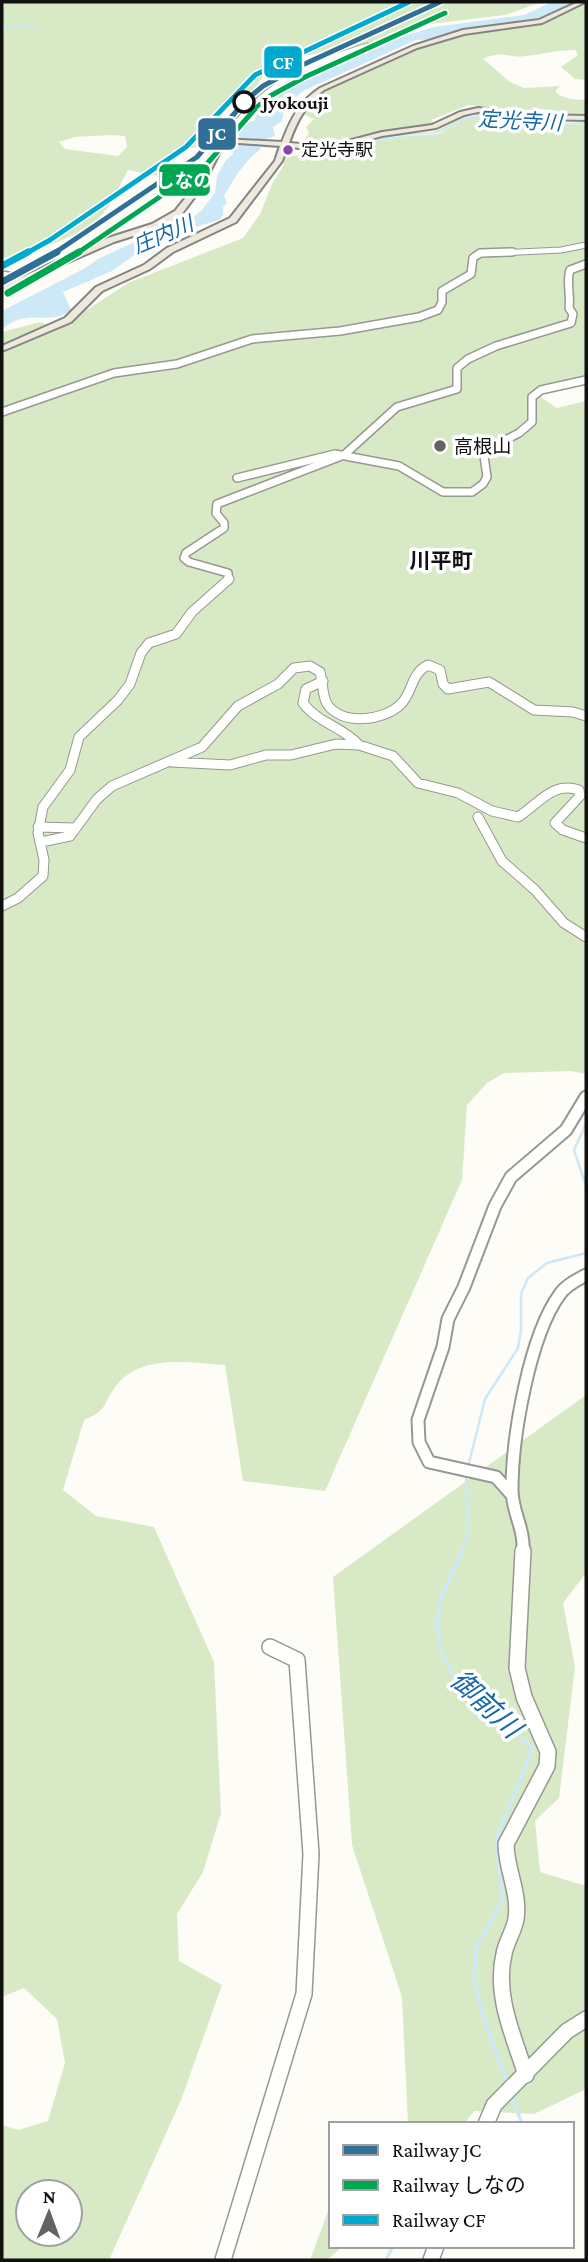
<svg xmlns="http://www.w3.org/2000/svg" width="588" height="2262" viewBox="0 0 588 2262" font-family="'Crimson Pro','Noto Sans JP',serif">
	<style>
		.forest { fill: #d8eac5; fill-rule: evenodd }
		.water { fill: #cde8f7 }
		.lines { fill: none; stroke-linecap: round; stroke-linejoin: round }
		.stream-far2 { stroke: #cde8f7; stroke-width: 2 }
		.stream-far1 { stroke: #cde8f7; stroke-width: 2.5 }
		.stream { stroke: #cde8f7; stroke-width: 3.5 }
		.river { fill: #cde8f7; fill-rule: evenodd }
		.minor-far4-casing { stroke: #979795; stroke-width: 7 }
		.minor-far3-casing { stroke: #979795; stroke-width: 10 }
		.minor-far2-casing { stroke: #979795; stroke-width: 11 }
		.minor-far1-casing { stroke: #979795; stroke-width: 15 }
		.minor-casing { stroke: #979795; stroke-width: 18 }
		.major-casing { stroke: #858482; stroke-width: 4 }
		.minor-far4 { stroke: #fffffe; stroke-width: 5 }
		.minor-far3 { stroke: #fffffe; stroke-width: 7 }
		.minor-far2 { stroke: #fffffe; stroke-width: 9 }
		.minor-far1 { stroke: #fffffe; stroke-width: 11 }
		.minor { stroke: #fffffe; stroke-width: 15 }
		.major { fill: #ede9dc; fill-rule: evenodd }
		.rail-1-far1-casing { stroke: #fff; stroke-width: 8 }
		.rail-1-casing { stroke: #fff; stroke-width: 10 }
		.rail-2-far1-casing { stroke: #fff; stroke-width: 8 }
		.rail-2-casing { stroke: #fff; stroke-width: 10 }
		.rail-3-far1-casing { stroke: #fff; stroke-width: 8 }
		.rail-3-casing { stroke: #fff; stroke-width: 10 }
		.rail-1-far1 { stroke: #307097; stroke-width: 5 }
		.rail-1 { stroke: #307097; stroke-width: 7 }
		.rail-2-far1 { stroke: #00a651; stroke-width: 5 }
		.rail-2 { stroke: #00a651; stroke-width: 7 }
		.rail-3-far1 { stroke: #00a9ce; stroke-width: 5 }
		.rail-3 { stroke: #00a9ce; stroke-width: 7 }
		.stop-dot { fill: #fff; stroke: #111; stroke-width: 3.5 }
		.bus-dot { fill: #8e44ad; stroke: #fff; stroke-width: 2.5 }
		.poi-dot { fill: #646362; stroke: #fff; stroke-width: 2.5 }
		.labels { text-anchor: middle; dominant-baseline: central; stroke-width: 7; stroke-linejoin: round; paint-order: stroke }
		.far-bus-label { font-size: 18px; fill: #111; stroke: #fff; text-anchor: start }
		.far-stop-label { font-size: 19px; font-weight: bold; fill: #111; stroke: #fff; text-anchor: start }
		.far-poi-label { font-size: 19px; fill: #111; stroke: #fff; text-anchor: start }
		.far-water-label { font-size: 21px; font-style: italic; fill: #1768a6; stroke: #fff }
		.far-quarter-label { font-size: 21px; font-weight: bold; fill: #111; stroke: #fff }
		.near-water-label { font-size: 28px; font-style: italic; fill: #1768a6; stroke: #fff }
		.line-badge { stroke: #fff; stroke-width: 2.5 }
		.badge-label { font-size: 19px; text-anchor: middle; font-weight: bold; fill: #fff }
	</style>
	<rect width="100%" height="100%" fill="#fdfcf7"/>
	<!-- forest -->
	<path class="forest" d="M2,2H541L505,15L413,26L359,47L296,57L293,63L264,75L256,87L205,125L196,147L177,152L174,160L176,166L162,177L128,170C119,186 113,204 99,218C78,237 30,254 2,258ZM110,135L125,136L127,147L118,156L65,149L59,142L75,137Z
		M586,2V80L575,79L561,67L578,55L575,50C558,50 543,54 526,56C507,59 504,49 483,59L510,82L524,88L560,86L555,91C562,100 575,99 586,100V117C567,117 552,108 533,109L530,112L469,105L431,120L435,123L427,125L372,133L334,145L298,143L304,141L309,133L306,127L314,119L302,114L307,105L324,90L405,53L464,33L539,24Z
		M480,112L506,114L558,124L535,123L497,114L471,115L438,133L388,137L337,150L314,151L344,148L380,136L434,132L463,116Z
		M476,116L511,118L541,126L586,124V376L538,389L542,398L557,408L586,401V1074L571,1071L504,1073L487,1083L467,1105L462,1180L325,1491L243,1481L225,1365C189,1363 142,1353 116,1386C101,1405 110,1409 84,1420L63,1490L96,1516L154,1527L214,1662L221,1813L203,1872L177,1914L179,1961L222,1985L181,2100L109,2260H2V2125L18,2130L48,2121L65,2063L57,2019L24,1988L2,1997V332L40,322L59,328L128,283L243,238L260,214L273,182L283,167L285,158L308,153H334L391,138L439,135L463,120ZM28,2192H70V2234H28Z
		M586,1395V1573L563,1603L575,1667L559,1798L535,1821L540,1872L586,1886V2089L534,2114L474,2111L464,2124H408L402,1997L352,1845L333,1577Z
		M331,2203V2246H343L327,2260H310Z"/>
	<!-- water -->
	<path class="water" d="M552,2H572L550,15L527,21L436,39L416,40L305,90L285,105L282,121L273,127L275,136L262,140L259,146L261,149C245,160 234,179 224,196L227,203L223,207V215L219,220L178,232L140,251L112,271L63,292L71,310C46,328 30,306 2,329V311L130,245L190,220L201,211L215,193L217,176L226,160L233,154V143L240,140L238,134L249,122L254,121L259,108L277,104L269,96L281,88L394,39L434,27L524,15Z"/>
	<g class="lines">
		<!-- stream-far2 -->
		<path class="stream-far2" d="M2,27H40
			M369,46L394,35
			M257,146L295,148L316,153L338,151L388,138L438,135L464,119L483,115L508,117L538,125L586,123
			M30,279L59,266"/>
		<!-- stream-far1 -->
		<path class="stream-far1" d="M586,1124L574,1150L586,1186
			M469,1463L485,1399L518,1348L521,1331V1294L528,1278L547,1263L586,1253
			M461,1553L469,1527L466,1476"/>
		<!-- stream -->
		<path class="stream" d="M462,1551L440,1600L437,1626L441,1652L460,1687L533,1748L496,1838L503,1900L477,1945L474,1979L481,2009L507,2083
			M512,2096L522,2124
			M386,2260L393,2246"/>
		<!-- river -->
		<path class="river" d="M139,240L147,242L104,263L85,277L76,275L98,259Z"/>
		<defs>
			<path id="minor-far4" d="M223,140C262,85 304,66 367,46
				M479,254L561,250L586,245"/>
			<path id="minor-far3" d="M2,275L8,276
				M2,412L114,373L177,364L252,339L340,331L419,317L438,310L442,302V291L471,274L473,258L480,253L512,252
				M237,478L335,454L399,466L443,492H472L483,484L487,477L484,456L488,449L519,433L532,422V397L541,390L586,380
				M228,581V573L189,562L184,558L186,553L224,528V523L216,513L217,504L344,455L397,407L457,389V368L468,359L496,346L571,323L573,314L569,308C571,296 566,281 570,270L586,264"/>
			<path id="minor-far2" d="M323,681L306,689L303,703C318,723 343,727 359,745
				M172,762L230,765L266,755H291L336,744L359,745L393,756L418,783L458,793L492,811L518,817C539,804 552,781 579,790L580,796L555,823L563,830L586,838
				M478,817L502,861L535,890L564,923L586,937
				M38,827L75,828
				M41,842L70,836L97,799L112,786L202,747L238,706L278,684L294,668L310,666L320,672C323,682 322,695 327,704C342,726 384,721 401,704C413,692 411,673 428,665L440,670L443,684L448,689L489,682L534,710L573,712L586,716
				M2,906L18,898L43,876L44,860L38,833L43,807L70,770L79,737L118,700L130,684L141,653L149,643L176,634L192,612L229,579"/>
			<path id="minor-far1" d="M512,1495L496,1477L429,1462L419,1442L418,1420L443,1347L448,1319L464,1287L495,1206L511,1177L566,1130L586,1097
				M523,1553C525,1529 512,1512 512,1490C512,1438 529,1336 560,1294C566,1285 577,1280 586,1275"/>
			<path id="minor" d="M523,1551L517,1668L524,1697L548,1752L547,1766L506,1844C506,1869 520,1893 516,1919C514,1931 506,1942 504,1954C494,1995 514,2037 526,2075
				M486,2124L494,2105L567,2031L586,2019
				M223,2260L304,1994L311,1854L297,1660L270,1647
				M431,2260L436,2246"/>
			<path id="major" d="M578,2H585L542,23L464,34L417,48L324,90C305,105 297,121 289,143L329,146L382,132L432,125L460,112L478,108L538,115L586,116V120L538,119L478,112L464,115L436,128L382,136L329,150L287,147L282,161L236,222L173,252L150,269L102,291L71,322L2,351V346L65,318L96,287L144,265L167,248L230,218L275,161L280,146L225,142L202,187L181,215L158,228L114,242L2,291V286L108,238L152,224L175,211L195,186L221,139L282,142C291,119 299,102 320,88L413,46L463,30L539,20Z"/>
		</defs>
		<!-- minor-far4 casing -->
		<use href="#minor-far4" class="minor-far4-casing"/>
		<!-- minor-far3 casing -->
		<use href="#minor-far3" class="minor-far3-casing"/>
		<!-- minor-far2 casing -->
		<use href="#minor-far2" class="minor-far2-casing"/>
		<!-- minor-far1 casing -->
		<use href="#minor-far1" class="minor-far1-casing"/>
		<!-- minor casing -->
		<use href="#minor" class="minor-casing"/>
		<!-- major casing -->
		<use href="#major" class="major-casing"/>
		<!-- minor-far4 -->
		<use href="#minor-far4" class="minor-far4"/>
		<!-- minor-far3 -->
		<use href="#minor-far3" class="minor-far3"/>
		<!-- minor-far2 -->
		<use href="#minor-far2" class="minor-far2"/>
		<!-- minor-far1 -->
		<use href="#minor-far1" class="minor-far1"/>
		<!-- minor -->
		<use href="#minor" class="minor"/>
		<!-- major -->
		<use href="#major" class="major"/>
		<defs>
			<path id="rail-1-far1" d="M53,254L197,157L246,100L263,86L300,66L440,2"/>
			<path id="rail-1" d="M2,282L57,252"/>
			<path id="rail-2-far1" d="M76,254L205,166L255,109L270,96L305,77L445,13"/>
			<path id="rail-2" d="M8,293L79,252"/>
			<path id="rail-3-far1" d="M25,254L50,240L186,147L255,75L409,2"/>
			<path id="rail-3" d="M2,266L28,252"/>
		</defs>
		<!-- rail-1-far1 casing -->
		<use href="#rail-1-far1" class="rail-1-far1-casing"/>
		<!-- rail-1 casing -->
		<use href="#rail-1" class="rail-1-casing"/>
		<!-- rail-2-far1 casing -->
		<use href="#rail-2-far1" class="rail-2-far1-casing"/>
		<!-- rail-2 casing -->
		<use href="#rail-2" class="rail-2-casing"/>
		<!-- rail-3-far1 casing -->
		<use href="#rail-3-far1" class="rail-3-far1-casing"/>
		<!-- rail-3 casing -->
		<use href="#rail-3" class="rail-3-casing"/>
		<!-- rail-1-far1 -->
		<use href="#rail-1-far1" class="rail-1-far1"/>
		<!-- rail-1 -->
		<use href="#rail-1" class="rail-1"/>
		<!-- rail-2-far1 -->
		<use href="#rail-2-far1" class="rail-2-far1"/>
		<!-- rail-2 -->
		<use href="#rail-2" class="rail-2"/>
		<!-- rail-3-far1 -->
		<use href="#rail-3-far1" class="rail-3-far1"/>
		<!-- rail-3 -->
		<use href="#rail-3" class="rail-3"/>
	</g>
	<!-- markers -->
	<circle class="stop-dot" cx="244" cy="102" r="10"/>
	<circle class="bus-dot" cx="288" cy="150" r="6"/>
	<circle class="poi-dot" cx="440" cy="446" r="7"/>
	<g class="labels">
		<!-- far-bus labels -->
		<g class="far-bus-label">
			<text x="301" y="150">定光寺駅</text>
		</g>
		<!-- far-stop labels -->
		<g class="far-stop-label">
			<text x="262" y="102">Jyokouji</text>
		</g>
		<!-- far-poi labels -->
		<g class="far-poi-label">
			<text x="454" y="446">高根山</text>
		</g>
		<!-- far-water labels -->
		<g class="far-water-label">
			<text transform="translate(520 121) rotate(3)">定光寺川</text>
			<text transform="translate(163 235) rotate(-23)">庄内川</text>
		</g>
		<!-- far-quarter labels -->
		<g class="far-quarter-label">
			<text x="441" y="561">川平町</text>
		</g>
		<!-- near-water labels -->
		<g class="near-water-label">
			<text transform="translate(486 1704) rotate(43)">御前川</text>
		</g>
	</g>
	<g class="line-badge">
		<rect x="263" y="45" width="40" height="34" rx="7" fill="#00a9ce"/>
		<rect x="197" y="117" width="40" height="34" rx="7" fill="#307097"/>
		<rect x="158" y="163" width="53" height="34" rx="7" fill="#00a651"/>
	</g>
	<g class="badge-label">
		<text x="283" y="69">CF</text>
		<text x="217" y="140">JC</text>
		<text x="184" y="187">しなの</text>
	</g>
	<!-- border -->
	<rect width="588" height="2262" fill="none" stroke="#111111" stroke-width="7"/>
	<!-- legend -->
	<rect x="329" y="2122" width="245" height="126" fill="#ffffff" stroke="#a0a0a0" stroke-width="2"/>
	<rect x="343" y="2145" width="35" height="10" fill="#307097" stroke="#a0a0a0" stroke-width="2"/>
	<text x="392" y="2157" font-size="21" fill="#111111">Railway JC</text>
	<rect x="343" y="2180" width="35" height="10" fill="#00a651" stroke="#a0a0a0" stroke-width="2"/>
	<text x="392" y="2192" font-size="21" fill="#111111">Railway しなの</text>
	<rect x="343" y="2215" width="35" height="10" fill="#00a9ce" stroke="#a0a0a0" stroke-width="2"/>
	<text x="392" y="2227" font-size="21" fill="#111111">Railway CF</text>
	<!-- north arrow -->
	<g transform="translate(49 2213) rotate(1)"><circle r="33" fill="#ffffff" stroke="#a0a0a0" stroke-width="2"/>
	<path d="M0-5L12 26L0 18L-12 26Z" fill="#646362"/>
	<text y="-10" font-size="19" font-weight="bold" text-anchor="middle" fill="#111111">N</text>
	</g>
</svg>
